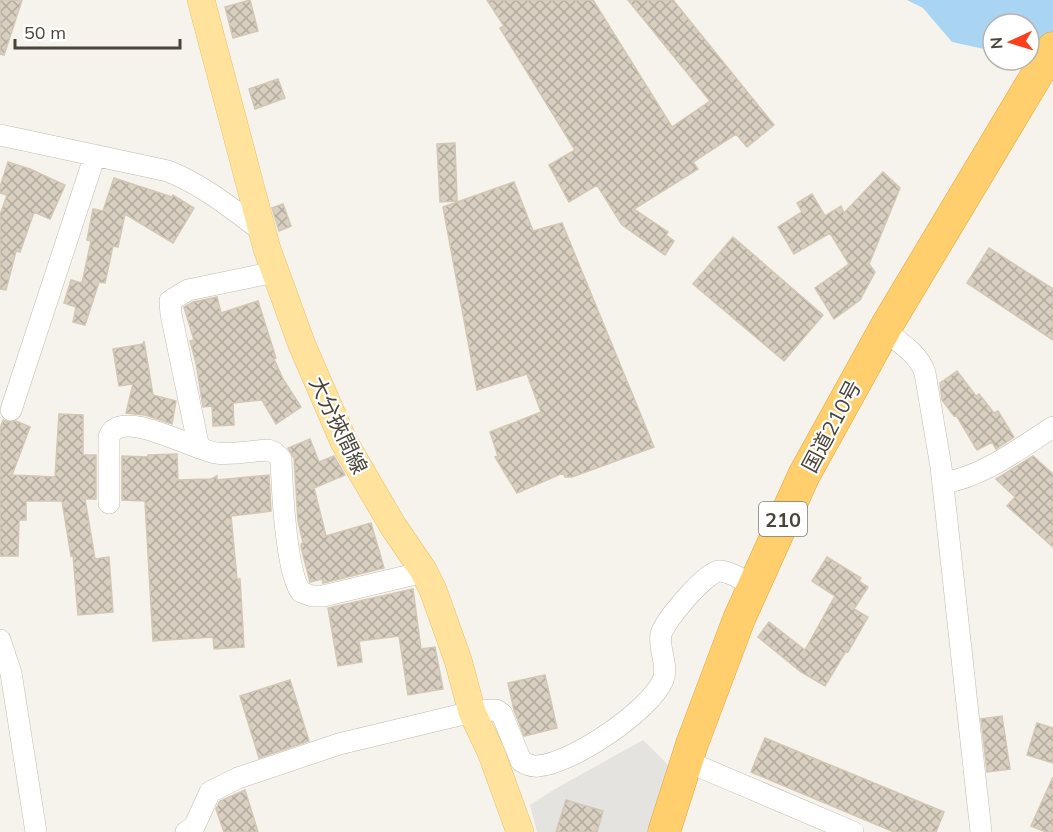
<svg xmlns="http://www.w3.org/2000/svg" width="1053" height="832" viewBox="0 0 1053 832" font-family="Mulish,'Noto Sans JP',sans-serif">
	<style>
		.parking { fill: #e5e3e0 }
		.water { fill: #a9d4f2 }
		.building { fill: url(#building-cross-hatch); stroke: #d3c7b4; stroke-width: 1.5 }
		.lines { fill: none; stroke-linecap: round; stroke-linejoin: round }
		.minor-casing { stroke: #c2bbae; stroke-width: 22 }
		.major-casing { stroke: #e6c16a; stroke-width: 28 }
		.highway-casing { stroke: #e0a43c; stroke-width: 33 }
		.minor { stroke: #fff; stroke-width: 21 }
		.major { stroke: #ffe39c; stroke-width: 27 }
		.highway { stroke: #ffcf6e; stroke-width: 32 }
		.labels { text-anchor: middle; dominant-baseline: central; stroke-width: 4.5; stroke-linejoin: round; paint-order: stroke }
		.shield { fill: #fff; stroke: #817c74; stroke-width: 1.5 }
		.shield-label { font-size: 20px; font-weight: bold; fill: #4b4439 }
		.street-label { font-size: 21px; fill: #4b4439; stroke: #fff }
	</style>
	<defs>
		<pattern id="building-cross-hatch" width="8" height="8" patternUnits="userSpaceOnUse" patternTransform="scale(1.5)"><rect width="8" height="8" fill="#d8cfc1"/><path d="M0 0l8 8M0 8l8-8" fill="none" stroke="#b1aa9e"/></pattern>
	</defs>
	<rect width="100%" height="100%" fill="#f6f3ec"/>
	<!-- parking -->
	<path class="parking" d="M643,740L674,771L654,832H537L530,805L555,789Z"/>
	<!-- water -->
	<path class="water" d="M907,0H1053V67L1029,60V24H993V51L952,42L923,8Z"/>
	<!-- building -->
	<path class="building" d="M0,0H22L4,55L0,54Z
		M250,0L258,31L233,38L225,7Z
		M487,0H593L672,127L710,101L628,0H673L774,125L747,147L736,134L693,162L698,169L634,209L668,232L666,235L674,241L665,255L622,225L597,185L569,202L549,165L575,150L500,28L504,26Z
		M278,79L285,98L255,109L249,89Z
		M455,143L457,201L440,202L437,144Z
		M8,162L30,169L65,185L50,219L34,212L20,252L16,251L6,290L0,289V215L7,195L0,193V187Z
		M883,172L900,188L869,264L875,272L860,300L834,319L815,288L849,264L830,233L794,254L778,227L802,212L797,203L812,194L825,216L841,206L844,213Z
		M114,178L172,197L173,195L194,208L173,243L125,214L118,247L113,246L105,283L99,282L85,325L73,322L76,307L64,303L71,280L82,283L91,241L87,240L93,209L103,211Z
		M514,182L533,231L562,223L654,447L572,477H565L563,473L517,493L495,457L498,456L490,432L541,412L527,374L477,390L443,207Z
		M283,204L291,226L279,231L272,208Z
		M733,237L823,315L784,361L693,284Z
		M989,248L1053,289V340L967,283Z
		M217,297L221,313L258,301L276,358L274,359L283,379L301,407L276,424L262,400L233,403L234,425L213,426L212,406L203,407L196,363L190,341L194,340L184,307L193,302Z
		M144,341L153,395L176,401L172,424L145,415L126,413L133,384L119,386L113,349L143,344Z
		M957,371L976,396L979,394L994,413L998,411L1014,437L996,449L992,442L977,450L956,415L954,416L942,400L940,383Z
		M59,414L83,415V455H96V499H85L95,559L109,557L113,612L78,615L73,555L71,556L62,501H26V520H19L18,556H0V429L3,420L8,422L16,421L30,427L12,475L55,477Z
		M310,439L319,462L334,456L345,475L314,488L326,536L371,523L384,568L323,583L322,579L310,582L301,547V544L303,543L298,521L294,458L288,448Z
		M177,454L178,480L211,479L217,476V480L269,475L271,511L231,516L237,579H240L244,647L214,649L213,637L153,641L145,501L122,500V456L148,457V455Z
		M1033,456L1053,474V547L1007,506L1015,497L996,479Z
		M827,557L861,578L859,581L868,587L854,609L868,617L848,652L846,651L825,686L801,672L758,637L769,622L805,650L835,596L812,581Z
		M413,589L421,649L435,647L443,689L408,695L399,636L359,641L362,662L338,666L328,608Z
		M545,675L557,728L524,736L514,710L508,683Z
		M290,680L309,741L259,758L240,696Z
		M1002,716L1010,769L987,772L981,719Z
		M1037,723L1053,728V763L1027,755Z
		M765,738L944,812L936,832H894L751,772Z
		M1053,777V832H1046L1031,826Z
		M245,790L258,832H224L216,809L220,801Z
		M566,800L603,811L597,832H556Z"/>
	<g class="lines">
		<defs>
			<path id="minor" d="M0,135L168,171C203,185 232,209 262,231
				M884,330C899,342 919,354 925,373L941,467L981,832
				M11,410L95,155
				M199,448L171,314L170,301L188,290L275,272
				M943,483C983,477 1020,448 1053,427
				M109,503V437C120,406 193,450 216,453C232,455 251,451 268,450L275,453L281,459C282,486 286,573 301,592L312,596H323L424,572
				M0,640L11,673L36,832
				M686,761L853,832
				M186,832L194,827L210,792L238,778L339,744L476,711L496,710L502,714L521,761C526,764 531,767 538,766C571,764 650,711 663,680C669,666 658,649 661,634C665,620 706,572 719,571C730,571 744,581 753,585"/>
			<path id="major" d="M201,0L267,249L302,345L344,442L393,526L423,570L433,590L458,660L472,712L491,752L520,832"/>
			<path id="highway" d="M664,832L692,744L739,619L804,475L887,325L1053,48"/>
		</defs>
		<!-- minor casing -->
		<use href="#minor" class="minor-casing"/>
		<!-- major casing -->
		<use href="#major" class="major-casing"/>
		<!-- highway casing -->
		<use href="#highway" class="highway-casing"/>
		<!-- minor -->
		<use href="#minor" class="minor"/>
		<!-- major -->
		<use href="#major" class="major"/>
		<!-- highway -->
		<use href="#highway" class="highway"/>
	</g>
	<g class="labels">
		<!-- shield labels -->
		<rect class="shield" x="759" y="502" width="48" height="34" rx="4.5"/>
		<g class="shield-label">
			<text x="783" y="519">210</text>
		</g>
		<!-- street labels -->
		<g class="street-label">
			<text transform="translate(339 425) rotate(64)">大分挾間線</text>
			<text transform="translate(831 426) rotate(-62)">国道210号</text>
		</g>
	</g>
	<!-- north arrow -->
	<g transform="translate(1011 42) rotate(266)"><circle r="28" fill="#ffffff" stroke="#b7b4b0" stroke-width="1.5"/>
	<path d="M0-4.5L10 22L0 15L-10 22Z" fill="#fc3f1d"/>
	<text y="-9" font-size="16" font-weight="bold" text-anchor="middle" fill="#4b4439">N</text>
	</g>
	<!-- scale -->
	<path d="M15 39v9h165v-9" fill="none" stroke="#4b4439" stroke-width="3"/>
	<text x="24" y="39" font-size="18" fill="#4b4439" stroke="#ffffff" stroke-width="4.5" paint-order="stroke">50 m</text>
</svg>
